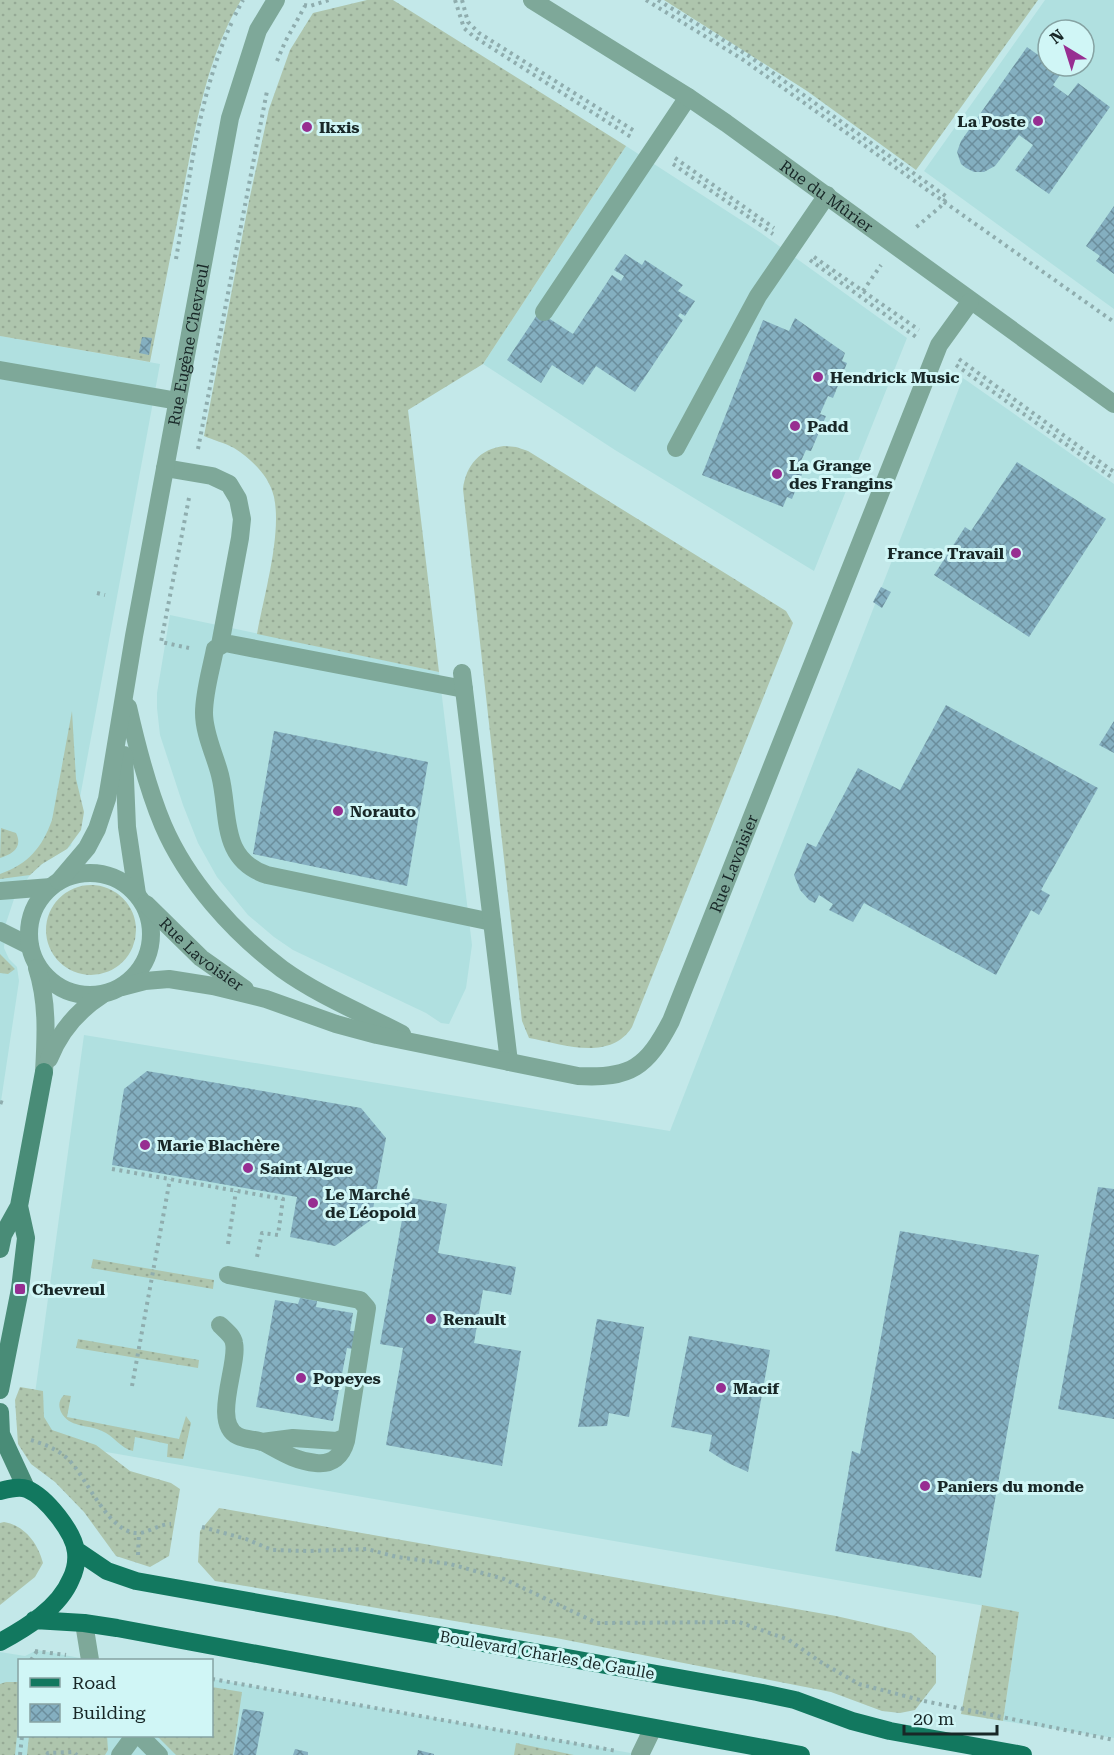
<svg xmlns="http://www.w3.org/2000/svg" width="1114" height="1755" viewBox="0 0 1114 1755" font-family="'Roboto Serif',serif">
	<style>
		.built { fill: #b0e0e0; fill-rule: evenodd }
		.grass { fill: url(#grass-dots) }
		.building { fill: url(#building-cross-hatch) }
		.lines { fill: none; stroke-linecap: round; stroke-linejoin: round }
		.path { stroke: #8fadae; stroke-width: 4; stroke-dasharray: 3 4.5; stroke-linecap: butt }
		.lane { stroke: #7ea899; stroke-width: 18 }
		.street { stroke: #7ea899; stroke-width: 18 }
		.secondary { stroke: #498c77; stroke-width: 18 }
		.primary { stroke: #12785f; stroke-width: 18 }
		.poi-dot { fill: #972e91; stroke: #d0f6f6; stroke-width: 2 }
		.labels { text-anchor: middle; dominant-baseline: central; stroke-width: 6; stroke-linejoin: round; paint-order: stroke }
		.poi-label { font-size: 16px; font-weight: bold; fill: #182727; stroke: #d0f6f6; text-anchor: start }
		.street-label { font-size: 16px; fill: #182727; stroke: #d0f6f6 }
	</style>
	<defs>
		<pattern id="grass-dots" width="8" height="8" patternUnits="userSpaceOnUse" patternTransform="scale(1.5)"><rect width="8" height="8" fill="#aec5ad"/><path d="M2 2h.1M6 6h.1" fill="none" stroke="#95a995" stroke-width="1.8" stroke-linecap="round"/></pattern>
		<pattern id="building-cross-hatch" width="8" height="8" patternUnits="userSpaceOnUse" patternTransform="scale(1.5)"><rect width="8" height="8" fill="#84afc0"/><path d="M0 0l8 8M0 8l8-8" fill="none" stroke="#6b8e9c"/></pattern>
	</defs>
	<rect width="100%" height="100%" fill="#c3e8e9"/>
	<!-- built -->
	<path class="built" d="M1045,0H1114V309L924,171ZM1048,30H1084V66H1048Z
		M626,146L761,233L907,338L814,571L615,450L483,364Z
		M0,336L160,364L71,846L42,864L30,875L14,899L6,923L4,948L9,959L17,967L19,981L0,1108Z
		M963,378L1114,484V1738L1003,1721L1019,1612L32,1439L34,1401L84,1035L670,1131Z
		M170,615L439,672L472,945L466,988L449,1024L441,1023L426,1013L293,950L274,937L248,915L217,877L198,843L183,805L160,735L157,708V693Z
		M37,1650L91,1660H20V1736H212V1679L642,1755H0V1652L25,1656Z"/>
	<!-- grass -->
	<path class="grass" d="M0,0H241C206,59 196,125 183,192C172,248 161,305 150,362L0,336Z
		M367,0H393L626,146L483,364L408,410L439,672L257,634C264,595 282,534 274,497C269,475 251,459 234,448C225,443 213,440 204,436L249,201L269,109L290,50L313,13Z
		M664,0H1038L916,170L807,91Z
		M504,446L516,447L528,451L786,611L793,623L632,1027C610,1062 562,1044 529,1038L522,1021L463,489C466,465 480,449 504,446Z
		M72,711L76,779L84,812L81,830L67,849L42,864L30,875L0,879V874C28,864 42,848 52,820Z
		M1,828L16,833C23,847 13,854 0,858Z
		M46 930a45 45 0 1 1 90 0a45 45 0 1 1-90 0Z
		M0,954L15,969L8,974L0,973Z
		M93,1259L214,1280L213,1289L91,1268Z
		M78,1339L199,1360L198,1368L76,1348Z
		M20,1387L43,1391L44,1417L52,1430L96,1445L130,1471L171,1483L180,1489L169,1556L150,1567L116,1556L84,1512L55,1482L31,1464L18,1444L15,1400Z
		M64,1395L71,1396L67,1417L179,1439L186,1416L191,1423L183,1459L167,1457L168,1444L135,1437L133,1451C121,1449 113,1435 102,1431C87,1424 69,1428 61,1412C58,1405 59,1400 64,1395Z
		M219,1508L836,1616L911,1633L936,1656V1683L915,1710L900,1713L882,1711L831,1692L556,1638L215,1581L198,1562L200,1531Z
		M4,1522C24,1525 38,1543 43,1563L35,1577L0,1605V1523Z
		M982,1605L1019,1612L1003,1721L961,1714Z
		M6,1682H19V1716L15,1755H0V1684Z
		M212,1687L242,1692L233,1755H176L157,1736H212Z
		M29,1736H107L108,1750L105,1755H27Z
		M516,1743L574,1755H514Z"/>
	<!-- building -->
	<path class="building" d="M1027,47L1048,62V66H1053L1062,72L1053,85L1068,96L1078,83L1110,107L1049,194L1015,170L1033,145L1019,135L995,166L984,172H974L966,168L961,164L957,152L961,141Z
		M1114,206V274L1096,261L1100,256L1086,246Z
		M625,254L642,265L645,260L683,285L678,291L695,301L685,316L680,313L678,316L683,320L635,392L596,366L583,385L552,365L541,383L507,360L539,312L573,334L612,275L621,281L624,276L614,270Z
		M795,318L845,353L842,361L847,363L833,398L828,396L820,414L826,416L811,451L806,450L801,461L806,464L792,499L787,497L783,507L702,475L763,320L789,331Z
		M142,337L152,338L149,355L139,353Z
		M1017,462L1106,519L1029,637L934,575L965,527L971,531Z
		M881,587L891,592L882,608L873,602Z
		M946,705L1098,788L1041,890L1050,895L1039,915L1031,910L996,975L864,903L853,922L829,910L833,904L819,895L815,903L809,900L800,890L794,875L807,843L816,847L858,768L900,790Z
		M1114,721V753L1099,745Z
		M274,731L428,762L407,886L253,854Z
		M147,1071L361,1108L386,1138L371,1220L335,1246L290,1237L297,1197L112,1165L124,1089Z
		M1098,1187L1114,1189V1419L1058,1409Z
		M406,1197L447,1204L438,1253L516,1267L511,1295L483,1290L474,1343L521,1351L502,1466L386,1445L403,1348L380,1344Z
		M900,1231L1039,1255L981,1578L835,1551L852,1451L860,1454Z
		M300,1298L317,1301L316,1307L353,1313L350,1331H356L353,1349L347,1348L333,1421L256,1407L275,1300L298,1304Z
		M597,1319L644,1327L629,1417L609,1413L607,1426L578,1427Z
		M689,1336L770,1350L748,1472L728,1463L709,1451L712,1435L671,1427Z
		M243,1709L264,1712L256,1755H234Z
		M295,1749L308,1752V1755H293Z
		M418,1750L434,1754V1755H417Z"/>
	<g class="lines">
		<!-- path -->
		<path class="path" d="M455,0L464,28L473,36L631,137
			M462,0L468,22L479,33L636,132
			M646,0L742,59L1114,322
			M658,0L749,56L947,197L940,207L914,229
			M304,5L310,6L329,0
			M235,15L243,0
			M277,61L285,42L305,6
			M675,158L774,228
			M673,164L773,234
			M814,257L919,330
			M176,259C190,179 198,95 232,22
			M810,260L916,337
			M863,291L881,265
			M959,359L1114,472
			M956,365L1114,479
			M198,449L267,91
			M189,498L161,642L189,648
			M97,593L105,595
			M0,1102L3,1103
			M112,1169L283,1199L278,1235L262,1233L257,1257
			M228,1244L236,1191
			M132,1386L170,1179
			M31,1440C44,1444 57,1449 68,1459C87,1477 109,1536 140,1533C151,1531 160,1524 171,1524
			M202,1527L246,1539L272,1550L309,1551L367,1549L397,1557L450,1564L504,1579L597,1623L739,1622L789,1640L819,1661L859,1684L924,1701L1114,1740
			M138,1555L139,1533
			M35,1651L66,1655
			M31,1660L37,1651
			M212,1679L617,1751
			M20,1755L22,1736
			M47,1755L48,1753L73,1752L77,1755"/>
		<!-- lane -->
		<path class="lane" d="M544,312L688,97
			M0,370L178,401
			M676,448L758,296L827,195
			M165,468L212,476L229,484L238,499L242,519L240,538L220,645
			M464,689L225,643L215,649L214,654C210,673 204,694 204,713C204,734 215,755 220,775C230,814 219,859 267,875L492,922
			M0,891L51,887
			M0,931L30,946
			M220,1325C225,1330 233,1336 234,1343C239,1364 211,1423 238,1436C246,1440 256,1439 265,1443C282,1452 295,1461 316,1463C332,1465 342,1456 346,1441L367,1308L360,1300L228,1275
			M262,1442L293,1438L337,1441L346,1437
			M84,1623L90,1660
			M140,1736L159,1755
			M120,1755L134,1736
			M640,1755L653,1728"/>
		<!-- street -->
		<g class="street">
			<path id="s1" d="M532,0L688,97L726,123L1114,404"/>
			<path d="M462,673L509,1062"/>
			<path d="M128,707C137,747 147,787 163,825C187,881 233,932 282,969C318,995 362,1013 402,1034"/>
			<path d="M124,755L127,827L137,894"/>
			<circle cx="90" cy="934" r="61"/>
			<path id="s2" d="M59,881L87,848L97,829L107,799L134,636L230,118L258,30L276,0"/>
			<path id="s3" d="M146,904L201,958L245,989"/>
			<path d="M37,968C48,1002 46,1037 44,1072"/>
			<path id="s4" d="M122,987L145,981L169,979L213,986L266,999L336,1024L377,1035L578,1076C631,1079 647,1067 671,1021L939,345L970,302"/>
			<path d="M49,1059C60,1031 77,1011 102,995"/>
		</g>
		<!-- secondary -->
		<path class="secondary" d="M0,1249L3,1235L19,1206L44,1072
			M0,1390L20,1289L26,1238L19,1206
			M0,1412L1,1434L26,1488"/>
		<!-- primary -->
		<path class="primary" d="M0,1491C8,1489 19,1486 27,1489C46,1497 74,1532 76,1552C77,1561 75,1571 71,1579C59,1608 26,1628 0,1642
			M76,1550L107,1571L136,1581L757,1692L795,1700L852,1721L890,1731L1023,1755
			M34,1620L84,1623L117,1628L801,1755"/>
	</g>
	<!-- markers -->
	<g class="poi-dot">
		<circle cx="1038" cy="121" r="6"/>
		<circle cx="307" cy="127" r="6"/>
		<circle cx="818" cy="377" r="6"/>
		<circle cx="795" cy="426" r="6"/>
		<circle cx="777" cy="474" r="6"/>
		<circle cx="1016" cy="553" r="6"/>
		<circle cx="338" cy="811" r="6"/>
		<circle cx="145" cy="1145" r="6"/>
		<circle cx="248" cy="1168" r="6"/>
		<circle cx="313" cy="1203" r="6"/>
		<rect x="14" y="1283" width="12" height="12" rx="3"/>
		<circle cx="431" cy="1319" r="6"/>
		<circle cx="301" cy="1378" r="6"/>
		<circle cx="721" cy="1388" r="6"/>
		<circle cx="925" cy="1486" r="6"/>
	</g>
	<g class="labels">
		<!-- poi labels -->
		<g class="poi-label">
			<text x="1026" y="121" text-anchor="end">La Poste</text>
			<text x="319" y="127">Ikxis</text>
			<text x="830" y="377">Hendrick Music</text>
			<text x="807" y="426">Padd</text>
			<text x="789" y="465">La Grange<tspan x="789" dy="18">des Frangins</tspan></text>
			<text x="1004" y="553" text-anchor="end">France Travail</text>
			<text x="350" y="811">Norauto</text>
			<text x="157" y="1145">Marie Blachère</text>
			<text x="260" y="1168">Saint Algue</text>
			<text x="325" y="1194">Le Marché<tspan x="325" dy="18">de Léopold</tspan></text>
			<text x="32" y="1289">Chevreul</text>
			<text x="443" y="1319">Renault</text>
			<text x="313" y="1378">Popeyes</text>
			<text x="733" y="1388">Macif</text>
			<text x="937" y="1486">Paniers du monde</text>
		</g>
		<!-- street labels -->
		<g class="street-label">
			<text stroke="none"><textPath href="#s1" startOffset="354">Rue du Mûrier</textPath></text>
			<text stroke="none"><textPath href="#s2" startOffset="558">Rue Eugène Chevreul</textPath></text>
			<text stroke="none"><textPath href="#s4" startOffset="756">Rue Lavoisier</textPath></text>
			<text stroke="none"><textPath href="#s3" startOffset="75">Rue Lavoisier</textPath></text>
			<text transform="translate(547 1655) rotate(10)">Boulevard Charles de Gaulle</text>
		</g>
	</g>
	<!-- legend -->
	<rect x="18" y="1659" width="195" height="78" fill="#d0f6f6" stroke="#86a3a3" stroke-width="1.5"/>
	<rect x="30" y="1678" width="30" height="9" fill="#12785f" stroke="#86a3a3" stroke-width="1.5"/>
	<text x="72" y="1689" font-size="18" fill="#182727">Road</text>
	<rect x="30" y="1704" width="30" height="18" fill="url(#building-cross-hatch)" stroke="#86a3a3" stroke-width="1.5"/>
	<text x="72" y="1719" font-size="18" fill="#182727">Building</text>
	<!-- north arrow -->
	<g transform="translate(1066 48) rotate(322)"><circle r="28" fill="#d0f6f6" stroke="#86a3a3" stroke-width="1.5"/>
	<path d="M0-4.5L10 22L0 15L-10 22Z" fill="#972e91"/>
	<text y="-9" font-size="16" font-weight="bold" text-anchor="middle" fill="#182727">N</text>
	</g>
	<!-- scale -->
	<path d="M904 1725v9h93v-9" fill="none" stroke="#182727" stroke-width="3"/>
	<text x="913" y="1725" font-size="18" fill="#182727" stroke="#d0f6f6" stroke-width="4.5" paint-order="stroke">20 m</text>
</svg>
